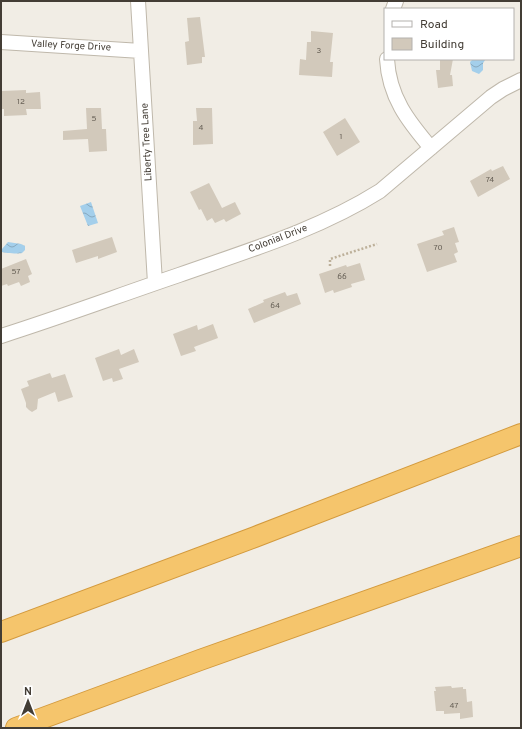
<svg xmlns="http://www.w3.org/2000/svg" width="522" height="729" viewBox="0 0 522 729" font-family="Overpass,sans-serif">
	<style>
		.water { fill: url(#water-waves) }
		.building { fill: #d2c9bb }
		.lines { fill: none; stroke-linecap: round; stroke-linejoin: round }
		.minor-casing { stroke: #bfb8ab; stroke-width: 16 }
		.highway-casing { stroke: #d39a3d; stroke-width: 22 }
		.path { stroke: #bdb09a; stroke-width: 2.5; stroke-dasharray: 2 2; stroke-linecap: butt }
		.minor { stroke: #fff; stroke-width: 14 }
		.highway { stroke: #f5c56c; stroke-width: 20 }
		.labels { text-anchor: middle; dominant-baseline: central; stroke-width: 3; stroke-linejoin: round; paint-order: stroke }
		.number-label { font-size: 8px; fill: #676056 }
		.street-label { font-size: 10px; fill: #433d35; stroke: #fff }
	</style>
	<defs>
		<pattern id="water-waves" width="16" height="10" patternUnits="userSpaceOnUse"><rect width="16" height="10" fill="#a4cfeb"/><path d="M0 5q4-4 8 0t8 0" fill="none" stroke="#87a9bf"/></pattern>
	</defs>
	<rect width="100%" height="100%" fill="#f1ede5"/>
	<!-- water -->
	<path class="water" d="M473,59H486L483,63V70L479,74L472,71L470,62Z
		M91,202L98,223L88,226L80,206Z
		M8,242L21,244L25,246V250L22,253C18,254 4,253 2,252V249Z"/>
	<!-- building -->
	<path class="building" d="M200,17L205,57H202V63L187,65L185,42L189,41L187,18Z
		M311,31L333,33L330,62H333L332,77L299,75L300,59L306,60L307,42H311Z
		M440,59H453L450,75H452L453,86L438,88L436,70H440Z
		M26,90V93L40,92L41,109H26L27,115L4,116V109H1L2,91Z
		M86,108H101L102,129H106L107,151L89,152L88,139L63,140V131L87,129Z
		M196,108H212L213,144L193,145V121H197Z
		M345,118L360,142L337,156L323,132Z
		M503,166L510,179L478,197L470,181L491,169L492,171Z
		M209,183L222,208L235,202L241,214L226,222L224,219L215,223L212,218L207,221L201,209L199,210L190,192Z
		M454,227L459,242L455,243L458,252L454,254L457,262L427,272L417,244L444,235L442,231Z
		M112,237L117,252L98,259V256L76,263L72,250Z
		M26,259L32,274L28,276L30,282L21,286L19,282L8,286L7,284L1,286V269Z
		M360,263L365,280L351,284L352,287L334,293L333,290L325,293L319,274L346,265L347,267Z
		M285,292L287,296L297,293L301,304L254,323L248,309L264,302L263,300Z
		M213,324L218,338L194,347L196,351L181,356L173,334L197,325L198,330Z
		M119,349L121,355L134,349L139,362L119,369L123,379L113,382L112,378L103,381L95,358Z
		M50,373L52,378L65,374L73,397L58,402L55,392L38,399L37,409L32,412L29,410L26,407V403L21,389L29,386L27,381Z
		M451,686L452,688L463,687V689H466L467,702L472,701L473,717L460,719V713L444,714V711H436L434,691H436L435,687Z"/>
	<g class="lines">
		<defs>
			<path id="minor" d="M138,1L155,283
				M393,9L396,1
				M1,42L141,51
				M387,59C389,97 408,121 431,148
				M1,336C61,317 120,295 179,275C247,251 318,230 380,191L491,97L503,89L521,80"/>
			<path id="highway" d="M1,632L255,537L521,434
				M16,728L200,660L521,546"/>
		</defs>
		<!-- minor casing -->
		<use href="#minor" class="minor-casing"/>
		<!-- highway casing -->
		<use href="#highway" class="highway-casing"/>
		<!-- path -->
		<path class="path" d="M330,266V259L377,244"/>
		<!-- minor -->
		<use href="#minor" class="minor"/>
		<!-- highway -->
		<use href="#highway" class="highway"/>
	</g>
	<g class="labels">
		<!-- number labels -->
		<g class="number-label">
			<text x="319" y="51">3</text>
			<text x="21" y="102">12</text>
			<text x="94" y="119">5</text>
			<text x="201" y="128">4</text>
			<text x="341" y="137">1</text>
			<text x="490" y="180">74</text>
			<text x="438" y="248">70</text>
			<text x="16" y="272">57</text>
			<text x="342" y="277">66</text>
			<text x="275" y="306">64</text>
			<text x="454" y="706">47</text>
		</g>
		<!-- street labels -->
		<g class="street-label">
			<text transform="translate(71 46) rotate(3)">Valley Forge Drive</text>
			<text transform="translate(147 142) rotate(-93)">Liberty Tree Lane</text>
			<text transform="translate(278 239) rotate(-21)">Colonial Drive</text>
		</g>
	</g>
	<!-- border -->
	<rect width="522" height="729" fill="none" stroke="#433d35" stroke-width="4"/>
	<!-- legend -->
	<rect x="384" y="8" width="130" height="52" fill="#ffffff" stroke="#b4b1ae"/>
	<rect x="392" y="21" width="20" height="6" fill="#ffffff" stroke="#b4b1ae"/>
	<text x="420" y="28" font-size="12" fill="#433d35">Road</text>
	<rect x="392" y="38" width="20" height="12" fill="#d2c9bb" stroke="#b4b1ae"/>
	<text x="420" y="48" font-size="12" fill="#433d35">Building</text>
	<!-- north arrow -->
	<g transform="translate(28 701)" stroke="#ffffff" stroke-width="3" paint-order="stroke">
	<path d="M0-3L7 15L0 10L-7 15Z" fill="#433d35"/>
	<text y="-6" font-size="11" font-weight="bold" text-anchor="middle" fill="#433d35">N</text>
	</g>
</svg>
